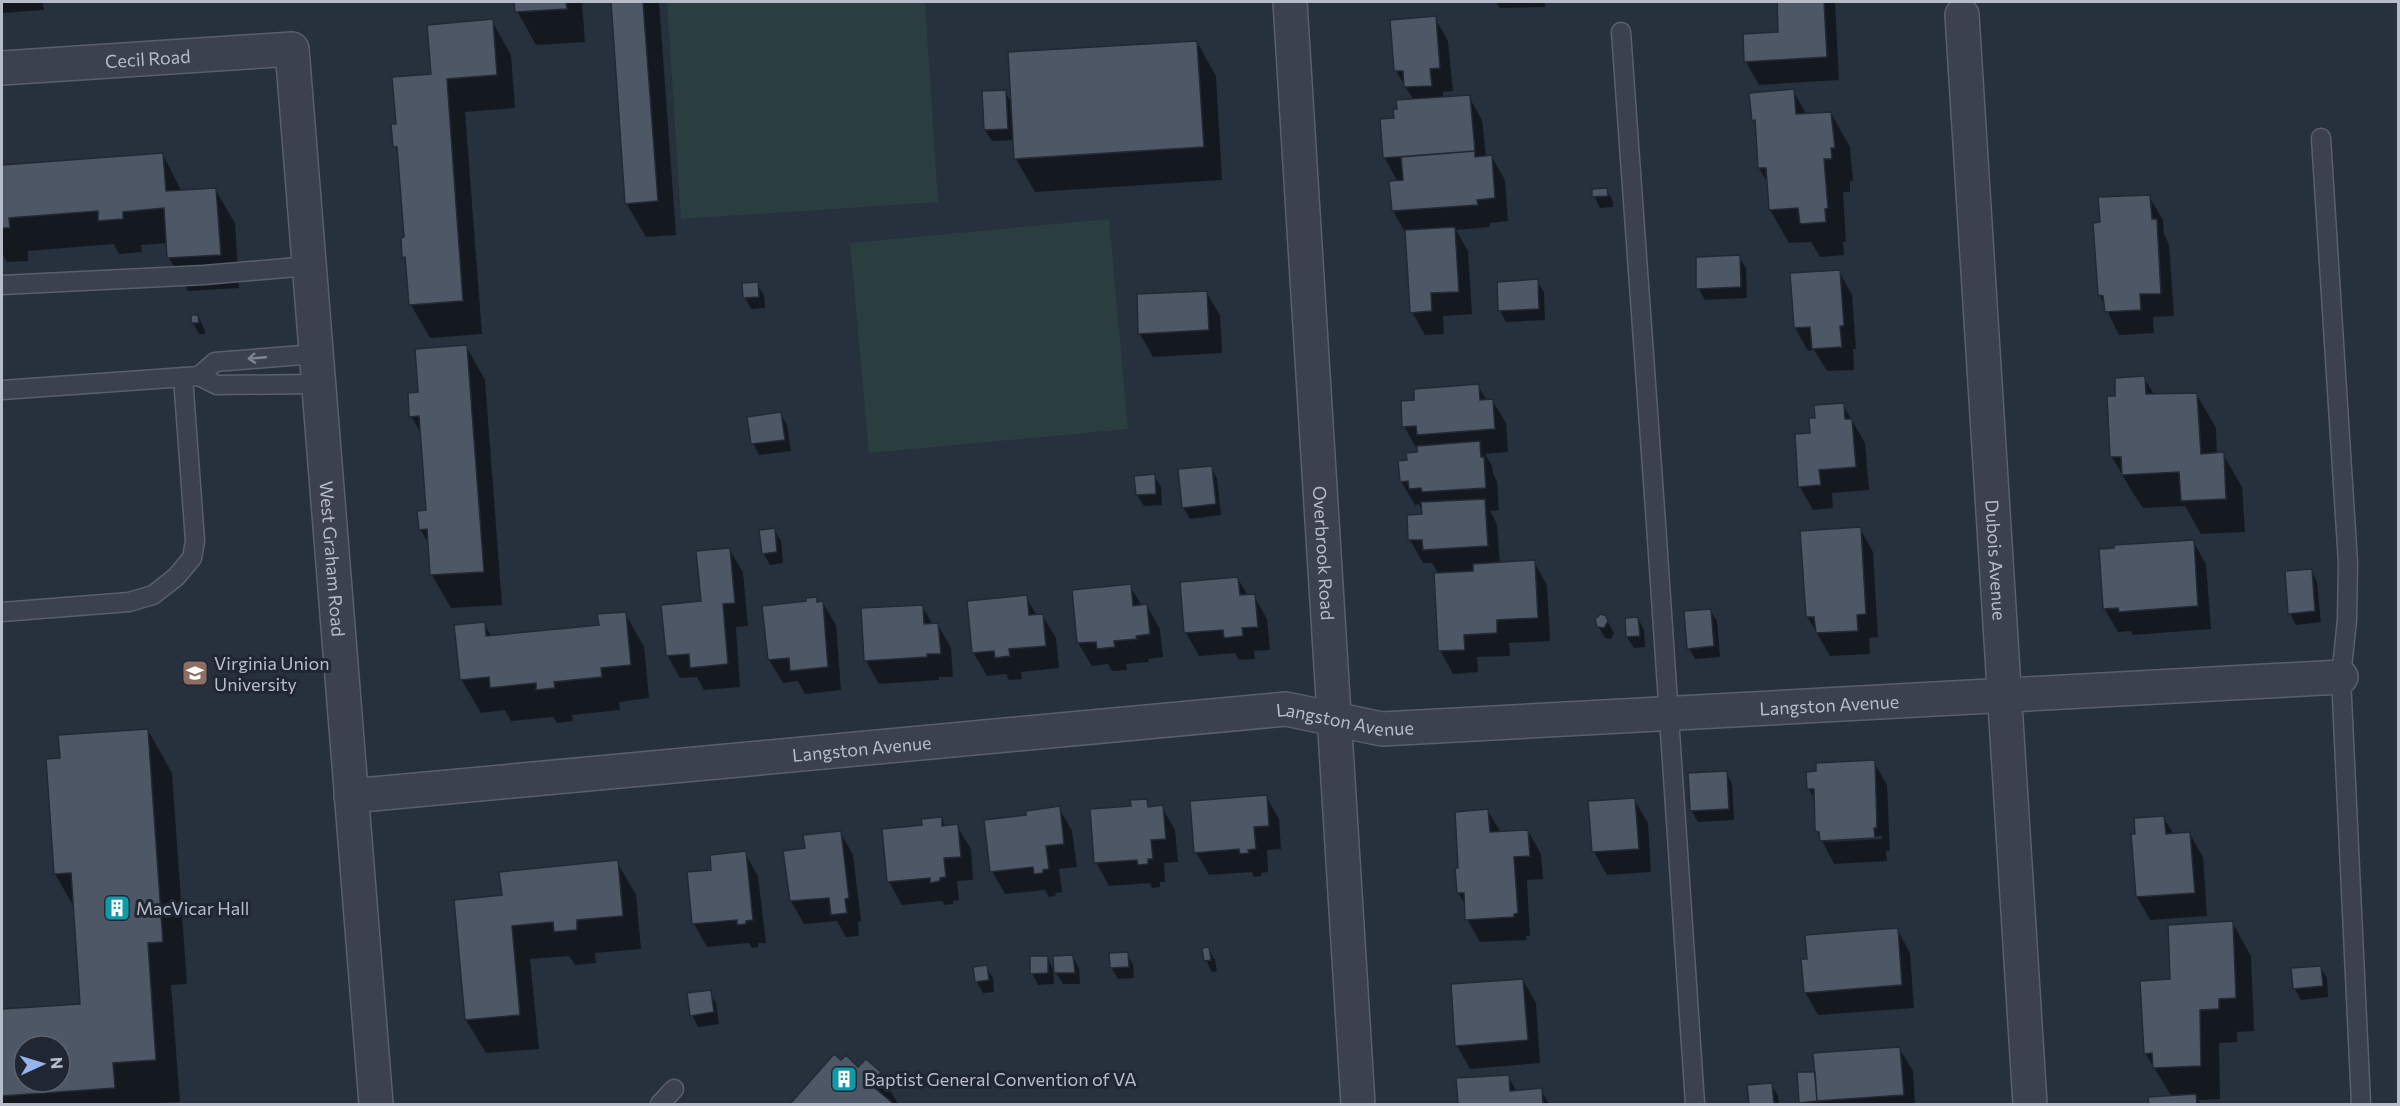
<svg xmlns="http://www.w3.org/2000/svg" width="2400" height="1106" viewBox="0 0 2400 1106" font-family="Commissioner,sans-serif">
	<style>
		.green { fill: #2a3d3f }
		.shadow { fill: #0007; fill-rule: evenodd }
		.building { fill: #4e5765; stroke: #222934; stroke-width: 1.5; fill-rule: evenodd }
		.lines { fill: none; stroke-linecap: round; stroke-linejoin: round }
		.service-casing { stroke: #59606b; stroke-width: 21 }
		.minor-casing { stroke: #59606b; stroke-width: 36 }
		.tertiary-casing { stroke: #59606b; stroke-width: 36 }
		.service { stroke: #3b424d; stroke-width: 18 }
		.minor { stroke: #3b424d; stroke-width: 33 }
		.tertiary { stroke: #3b424d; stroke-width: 33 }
		.oneway { stroke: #7f8691 }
		.labels { text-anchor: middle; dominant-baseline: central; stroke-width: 6; stroke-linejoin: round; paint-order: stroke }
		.street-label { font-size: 18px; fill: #b7bdc8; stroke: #202732 }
		.poi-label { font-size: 18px; fill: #b7bdc8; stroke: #202732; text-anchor: start }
	</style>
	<rect width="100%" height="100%" fill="#27303d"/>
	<!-- green -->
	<path class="green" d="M667,2H925L938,202L681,219Z
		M1109,219L1128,429L869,453L850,243Z"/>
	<!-- shadow -->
	<path class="shadow" d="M2,2H43L44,10L2,13Z
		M516,2H582L585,42L536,45L517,11Z
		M612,2H659L676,235L646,237L626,203Z
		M1496,2H1545V7L1500,8Z
		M1778,2H1835L1839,80L1759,85L1746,62L1780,34Z
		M1435,18L1448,41L1453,91L1443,92V98L1469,97L1482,120L1486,157H1492L1505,180L1508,221L1490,223V227L1456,230L1468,251L1472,314L1443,316L1444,334L1425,335L1412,312L1406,234L1393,211L1398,182L1384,157L1396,120L1414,101L1396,71L1392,21Z
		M492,21L511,55L515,108L465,112L482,334L430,338L411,305L407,263L404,257L405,239L399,154L395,147L398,125L432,76Z
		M1197,42L1216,76L1222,180L1035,192L1016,159L1015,140L992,141L985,130L1005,91L1012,104Z
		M1793,91L1807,115L1831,113L1850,147L1853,181H1850V192H1843L1846,242H1843L1844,255L1820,257L1811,242L1789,243L1770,210L1768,183L1759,168L1756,126L1753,121Z
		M163,155L182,192L215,189L235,223L239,288L188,291L169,258L168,243L141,245L142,252L119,254L114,244L28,251V261L7,262L2,253V166Z
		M1606,189L1613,201V207L1600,208L1594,196Z
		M2149,196L2163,220L2164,234L2169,244L2174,316L2153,317L2154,333L2119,335L2099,294L2101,224Z
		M1739,257L1746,268L1747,298L1705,300L1698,288Z
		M1839,271L1852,295L1856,349H1853L1854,370L1827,371L1814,350L1808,351L1795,328Z
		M1537,281L1544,292L1545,320L1506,322L1500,311Z
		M757,284L764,295L765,308L751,309L745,297Z
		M1206,292L1220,315L1222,353L1153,357L1140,334Z
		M198,316L204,328L205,334H199L193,323L192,317Z
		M466,346L485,380L502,605L451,608L432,575L430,546L420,529L427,511L422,435L411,416Z
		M2144,378L2155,396L2197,395L2216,428L2217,454H2223L2242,487L2245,532L2201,534L2185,506L2143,508L2131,490L2112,457Z
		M1478,386L1487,401L1492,400L1506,423L1508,452L1485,454L1492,466L1493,474L1497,481L1499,510L1490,511L1497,524L1500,564L1534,562L1547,585L1550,641L1509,643L1510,656L1477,657L1478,672L1453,674L1440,650L1439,575L1432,563H1423L1410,540L1423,516L1419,504L1415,505L1401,481L1408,462L1419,453L1404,426L1416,401Z
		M1843,405L1865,443L1869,490L1832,493L1833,508L1813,510L1800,487L1796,435L1812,434L1817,419Z
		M780,413L787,425L791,451L759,455L753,443Z
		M1211,468L1217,479L1221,515L1190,519L1183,507Z
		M1154,476L1161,487L1162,505L1144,506L1137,495Z
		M1860,529L1873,552L1878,637L1869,638L1870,654L1830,656L1807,616Z
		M774,530L781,541L783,563L770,565L763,553Z
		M2193,541L2206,564L2211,629L2133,635L2131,631L2118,632L2104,608Z
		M729,549L743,572L748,626L736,627L740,687L704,690L697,677L680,678L667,655L703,603Z
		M2311,570L2317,582L2321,622L2296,625L2290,613Z
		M1238,579L1248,596H1254L1267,619L1270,650L1254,651L1255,659L1239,660L1235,653L1199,656L1186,633Z
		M1130,586L1142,606H1147L1160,629L1163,657L1148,659L1149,662L1126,664L1127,670L1112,671L1108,664L1092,666L1078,643L1073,591Z
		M1026,597L1037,616L1042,615L1056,638L1059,668L1021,672L1022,679L1009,680L1006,674L987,676L973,652Z
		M816,599L818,603L822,602L836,625L841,690L805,694L798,681L783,683L769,660L808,603Z
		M922,606L933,625H938L951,648L953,677H939V680L879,684L866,661Z
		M1710,610L1717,621L1720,657L1695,659L1689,648Z
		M625,613L644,647L649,698L619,702L620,710L572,715L573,721L557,723L553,717L511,721L505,710L481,713L461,679L484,624L492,637L600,626Z
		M1605,617L1614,633L1611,639L1605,638L1598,626Z
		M1638,618L1644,630L1645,647L1634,648L1627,637Z
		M148,730L172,773L187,984L171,985L180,1102L137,1104H2V1011L81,1005L74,907L55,874L47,760L61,759ZM24,1046H60V1082H24Z
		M1874,762L1887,785L1890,851H1886L1887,861L1834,864L1817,831L1816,801L1808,788ZM1882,836V839L1827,842V839Z
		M1726,772L1732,784L1734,820L1698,822L1691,810Z
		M1266,796L1279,819L1281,849L1267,850L1268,872L1261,873V876L1254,877L1252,872L1209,875L1196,852Z
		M1634,799L1648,823L1651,872L1607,875L1594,852Z
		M1146,801L1150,808L1162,807L1175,830L1178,862L1164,863L1165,882H1160V887L1152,888L1150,883L1109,886L1096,862Z
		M1059,808L1072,831L1077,867L1059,869L1062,892L1055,893L1056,896L1049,897L1045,890L1005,894L992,871L1028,817Z
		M1488,811L1501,833L1528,831L1541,854L1543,879L1527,880L1530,936H1526L1527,940L1480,942L1467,919L1466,906L1458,893L1460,869Z
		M2163,817L2174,835L2190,834L2203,857L2207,916L2150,920L2137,897Z
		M941,818L946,827L957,826L971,849L973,880L957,881L959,900L953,901V904L945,905L942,901L902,905L889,882L884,830L923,826Z
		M840,832L853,855L861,921L858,922L859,936L846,937L837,921L804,924L791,901L785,852L806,849Z
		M745,853L758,876L766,943H758V947L752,948L749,943L707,947L694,924L689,873L712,871Z
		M617,862L636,895L641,949L595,953L596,963L575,965L569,956L530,959L539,1049L486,1053L466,1020L503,897Z
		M2232,922L2251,956L2254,1031L2237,1032V1042L2219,1043L2220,1099L2198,1100L2201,1104H2150V1099L2172,1097L2145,1053L2172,981Z
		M1897,929L1910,953L1914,1008L1818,1015L1805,992L1809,960Z
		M1208,949L1215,960L1217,971L1212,972L1206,960Z
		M1127,953L1133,965L1134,978L1118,979L1111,967Z
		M1073,956L1079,968L1080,984H1063L1056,973L1055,957Z
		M1047,957L1053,969L1054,984L1038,985L1032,973Z
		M986,967L993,978L994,992L983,993L977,982L975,968Z
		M2320,967L2327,978L2328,997L2301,1000L2294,988Z
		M1523,980L1536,1003L1540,1063L1470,1069L1457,1046Z
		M710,992L716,1003L719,1024L698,1027L692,1015Z
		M1899,1048L1913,1071L1915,1104H1802L1801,1102L1816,1073Z
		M834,1056L841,1062L859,1069L866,1061L880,1073L898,1104H792Z
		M1508,1076L1517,1092L1541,1090L1549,1104H1460L1458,1079Z
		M1771,1084L1778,1096L1779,1104H1750L1749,1086Z"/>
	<!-- building -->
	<path class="building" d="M514,2H566L567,9L515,12Z
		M611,2H643L658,201L625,204Z
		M1777,2H1824L1827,57L1744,62L1743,34L1778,32Z
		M1436,16L1440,68L1430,69L1432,86L1404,87L1403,71H1394L1390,20Z
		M493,19L497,75L447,79L463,301L409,305L405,257L402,258L401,238L404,237L397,147H393L391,124H396L392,77L431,74L427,25Z
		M1197,41L1204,147L1014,159L1008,52Z
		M1794,89L1796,114L1831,112L1835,148H1831L1832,159H1824L1828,208L1825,209L1826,222L1800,224L1798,208L1769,210L1766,168H1758L1755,120L1752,121L1749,93Z
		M1006,90L1008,129L984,130L982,91Z
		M1470,95L1475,151L1383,158L1380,119L1394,118L1393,109H1397L1396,100Z
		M1475,151V157L1492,155L1495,198L1477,200L1478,205L1392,211L1389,181L1403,180L1401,157Z
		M163,153L166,191L216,188L221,255L167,258L164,208L123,212V219L98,221V211L9,218L10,228H2V165Z
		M1607,188L1608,196L1592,197V189Z
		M2150,195L2152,219H2157L2161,294H2140L2141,310L2105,312L2103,296L2098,295L2093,223L2100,222L2098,197Z
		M1455,227L1459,292L1431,293L1432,311L1410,313L1405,230Z
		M1740,255L1741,287L1696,289V257Z
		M1840,270L1844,326H1840L1842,347L1812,349L1810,327L1794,328L1790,273Z
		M1538,279L1539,309L1498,311L1497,282Z
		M758,282L759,297L743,298L742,283Z
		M1207,291L1209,330L1138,334L1137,294Z
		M191,315H198L199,323H191Z
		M467,345L484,572L430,575L427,529L419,530L417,511L426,510L419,416L409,417L408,393L418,392L415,349Z
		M2145,376L2146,394L2197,393L2201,454L2224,452L2226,499L2181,501L2179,472L2122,475L2121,457H2110L2107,396H2115V378Z
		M1479,384L1480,400L1493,399L1495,429L1417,435L1416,426L1402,427L1401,401L1414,400V389Z
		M1844,403L1845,419H1852L1856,467L1819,470L1821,485L1798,487L1795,434L1810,433L1809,418H1815L1814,405Z
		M781,412L785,440L751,444L747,417Z
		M1480,441L1481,457H1484L1486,488L1422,492L1421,488L1409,489L1408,481L1400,482L1398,461L1407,460L1406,453L1417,452V446Z
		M1212,466L1216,504L1182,508L1178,469Z
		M1155,474L1156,494L1136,495L1134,476Z
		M1485,499L1488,546L1423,550L1422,540H1408L1407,515L1422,514L1421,502Z
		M1861,527L1866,614L1857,615L1858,631L1816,633L1814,617H1806L1800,531Z
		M775,528L777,552L762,554L759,530Z
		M2194,540L2198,606L2119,612L2118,608L2103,609L2099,549L2114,548V545Z
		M730,548L735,603L723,604L728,664L690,668L689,654L666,656L661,605L701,601L696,551Z
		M1535,560L1538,618L1497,620V633L1464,635L1465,650L1438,651L1434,573L1473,571V564Z
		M2312,569L2315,611L2288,614L2285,571Z
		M1238,577L1240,595L1255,594L1258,627L1242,628L1243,636L1224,638L1223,630L1184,633L1180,582Z
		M1131,584L1133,606L1147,604L1150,634L1136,636L1137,639L1114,641L1115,647L1097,649L1096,642L1077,643L1072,590Z
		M1027,595L1029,615L1043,614L1046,646L1009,649L1010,656L995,658L994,651L972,653L967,601Z
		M817,597V602L823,601L828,667L790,671L789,658L768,660L762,606L806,601V598Z
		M923,605L924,624L938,623L941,654H927V657L864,661L861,608Z
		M1711,609L1714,646L1687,649L1684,611Z
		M626,612L631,665L601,668L602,677L554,682L555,688L536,690V683L490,688L489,677L460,680L454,625L485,622L486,636L599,625L597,614Z
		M1601,614L1606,616L1608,621L1604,628L1597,627L1595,619Z
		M1638,617L1640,636L1626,637L1625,618Z
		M148,729L163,942L148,943L156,1060L113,1063L115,1088L2,1096V1009L80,1004L71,873L54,874L46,759L60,758L58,735ZM24,1046H60V1082H24Z
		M1875,760L1877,828H1874L1875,838L1820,841L1819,832L1815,831L1814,789H1807L1806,772L1816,771V763Z
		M1727,771L1729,809L1690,811L1688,773Z
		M1267,795L1269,826L1254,827L1256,849L1248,850L1249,853L1240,854L1239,849L1194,853L1190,801Z
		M1635,798L1639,849L1592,852L1588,801Z
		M1147,799L1148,807L1163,805L1166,839L1151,840L1153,859H1148V864L1138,865L1137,860L1094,863L1090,809L1131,806L1130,800Z
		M1060,806L1064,844L1046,846L1049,869L1043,870V873L1034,874L1033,867L990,872L984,820L1026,815V811Z
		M1488,809L1490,832L1528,830L1530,856L1514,857L1518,913L1514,914V917L1465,920L1464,893H1457L1455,868H1458L1455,812Z
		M2164,816L2166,834L2190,832L2195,893L2136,897L2131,834H2135L2134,818Z
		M942,817V826L958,824L961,857L944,858L946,877L940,878V881L930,883V878L887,882L882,829L922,825L921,819Z
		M841,831L849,898L845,899L847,913L831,915L829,898L790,901L783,851L805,848L803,835Z
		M746,851L753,920L746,921V924L737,925V920L692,924L687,872L711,870L710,855Z
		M618,860L623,916L577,920V930L554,932L553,922L512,926L520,1015L465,1020L454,900L502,895L499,872Z
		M2233,921L2236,998L2219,999V1009L2200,1010L2201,1066L2153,1068L2152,1053L2144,1054L2140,981L2170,979L2168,925Z
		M1898,928L1902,985L1804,993L1801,959H1807L1805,935Z
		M1209,947L1211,960L1204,961L1202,948Z
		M1128,952L1129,967L1110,968L1109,953Z
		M1073,955L1075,973H1054L1053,956Z
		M1030,956H1048V973L1030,974Z
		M987,965L989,980L975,982L973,967Z
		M2321,966L2323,986L2293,989L2291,968Z
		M1523,979L1528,1040L1455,1046L1451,984Z
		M711,990L714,1012L690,1016L687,993Z
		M1900,1047L1904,1095L1817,1101L1813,1053Z
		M834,1054L841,1060L846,1055L858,1067L866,1059L881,1072L871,1085L894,1104H790Z
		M1797,1072H1815L1817,1101L1799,1103Z
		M1509,1075L1510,1091L1542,1088L1543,1104H1458L1456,1078Z
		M1772,1083L1774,1104H1749L1747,1085Z
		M2196,1094L2197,1104H2149L2148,1097Z"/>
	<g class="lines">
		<defs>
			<path id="service" d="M1621,32C1646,389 1673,747 1695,1104
				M2321,138L2348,563L2347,620L2341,677L2361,1104
				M2,285L204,275L309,266
				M199,376L215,362L315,354
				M2,390L199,376L217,385L317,384
				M2,612L129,602L153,595L176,577L192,558L195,541L183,377
				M660,1104L674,1089"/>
			<g id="minor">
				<path id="s1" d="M1962,15L2030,1104"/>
				<path id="s2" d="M2,68L292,49L376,1104"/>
				<path id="s3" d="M351,796L1286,709L1382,729L2341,677"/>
			</g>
			<g id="tertiary">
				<path id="s4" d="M1290,2L1358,1104"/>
			</g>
		</defs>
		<!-- service casing -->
		<use href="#service" class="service-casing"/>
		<!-- minor casing -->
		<use href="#minor" class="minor-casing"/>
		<!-- tertiary casing -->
		<use href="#tertiary" class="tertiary-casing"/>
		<!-- service -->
		<use href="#service" class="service"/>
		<!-- minor -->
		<use href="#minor" class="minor"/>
		<!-- tertiary -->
		<use href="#tertiary" class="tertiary"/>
	</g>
	<!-- one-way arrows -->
	<defs><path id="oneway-shaft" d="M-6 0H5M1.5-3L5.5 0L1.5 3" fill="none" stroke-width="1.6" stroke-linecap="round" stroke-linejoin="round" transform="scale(1.5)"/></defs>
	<use class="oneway" href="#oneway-shaft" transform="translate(257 358) rotate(175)"/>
	<!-- icons -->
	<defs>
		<symbol id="university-square" viewBox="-11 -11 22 22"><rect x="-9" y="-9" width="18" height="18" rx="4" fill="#8d6e63" stroke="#202732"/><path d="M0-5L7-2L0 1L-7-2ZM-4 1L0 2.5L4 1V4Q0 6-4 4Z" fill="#fff"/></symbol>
		<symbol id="building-square" viewBox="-11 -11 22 22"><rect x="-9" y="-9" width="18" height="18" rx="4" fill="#0f9aa8" stroke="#202732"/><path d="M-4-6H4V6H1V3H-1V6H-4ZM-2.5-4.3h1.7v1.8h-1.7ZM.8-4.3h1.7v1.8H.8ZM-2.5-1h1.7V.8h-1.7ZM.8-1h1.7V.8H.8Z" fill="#fff"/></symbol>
	</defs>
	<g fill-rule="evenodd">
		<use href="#university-square" x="180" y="658" width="30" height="30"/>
		<use href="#building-square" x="102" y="893" width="30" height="30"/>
		<use href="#building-square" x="829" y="1064" width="30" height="30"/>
	</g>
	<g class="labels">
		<!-- street labels -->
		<g class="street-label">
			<text stroke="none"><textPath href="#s2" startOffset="146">Cecil Road</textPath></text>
			<text stroke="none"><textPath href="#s4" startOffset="552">Overbrook Road</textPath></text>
			<text stroke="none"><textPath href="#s2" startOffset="802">West Graham Road</textPath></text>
			<text stroke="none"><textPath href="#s1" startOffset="546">Dubois Avenue</textPath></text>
			<text stroke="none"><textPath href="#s3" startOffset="1485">Langston Avenue</textPath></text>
			<text stroke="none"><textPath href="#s3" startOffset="999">Langston Avenue</textPath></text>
			<text stroke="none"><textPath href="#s3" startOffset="513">Langston Avenue</textPath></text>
		</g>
		<!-- poi labels -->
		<g class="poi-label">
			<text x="214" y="663">Virginia Union<tspan x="214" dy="21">University</tspan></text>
			<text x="136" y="908">MacVicar Hall</text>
			<text x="864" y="1079">Baptist General Convention of VA</text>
		</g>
	</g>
	<!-- border -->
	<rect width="2400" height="1106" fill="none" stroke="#b7bdc8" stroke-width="6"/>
	<!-- north arrow -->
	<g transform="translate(42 1064) rotate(86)"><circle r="28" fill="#202732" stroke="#5c636e" stroke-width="1.5"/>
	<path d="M0-4.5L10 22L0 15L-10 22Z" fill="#96b5ee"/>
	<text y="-9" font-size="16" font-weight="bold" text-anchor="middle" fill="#b7bdc8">N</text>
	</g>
</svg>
